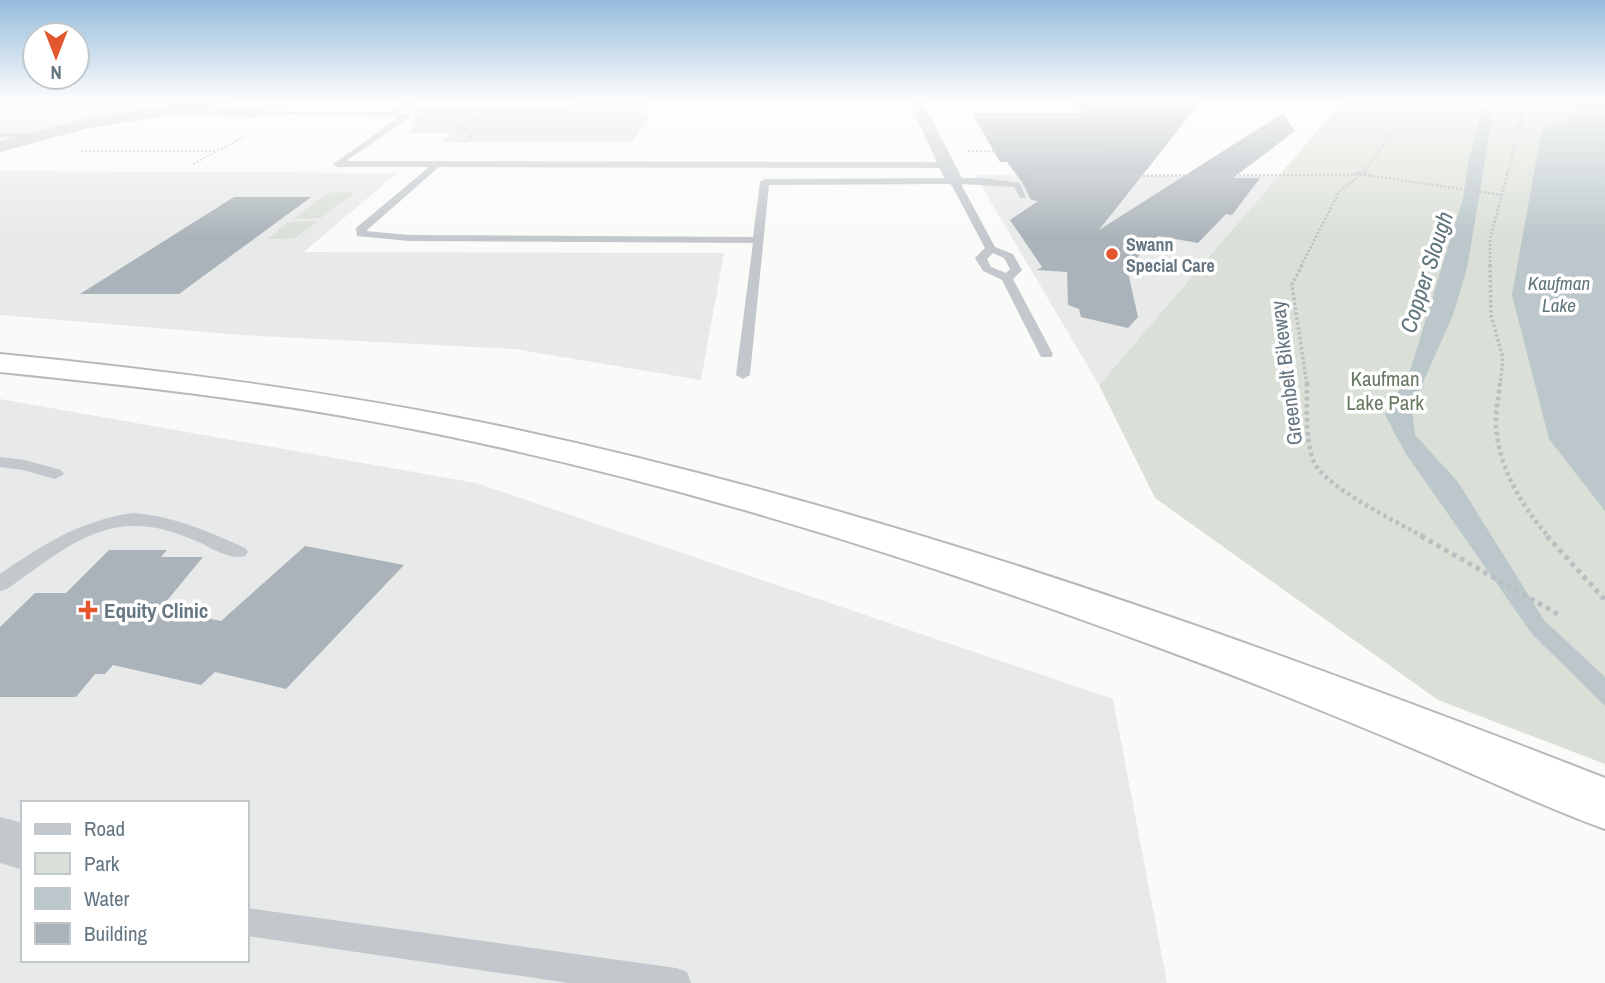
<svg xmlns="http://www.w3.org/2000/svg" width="1605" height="983" viewBox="0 0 1605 983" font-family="'Archivo Narrow',sans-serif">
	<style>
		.built { fill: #e8e9e9; fill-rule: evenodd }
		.green { fill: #dadfd7 }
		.water { fill: #bbc7cb }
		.building { fill: #aab3b9 }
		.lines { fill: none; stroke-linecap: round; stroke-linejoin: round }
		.motorway-casing { stroke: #b4b9bd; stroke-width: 4 }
		.path-far4 { stroke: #bbbfc2; stroke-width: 2; stroke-dasharray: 2 2; stroke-linecap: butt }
		.path-far3 { stroke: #bbbfc2; stroke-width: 2.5; stroke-dasharray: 2 2; stroke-linecap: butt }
		.path-far2 { stroke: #bbbfc2; stroke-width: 3.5; stroke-dasharray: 2.5 2.5; stroke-linecap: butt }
		.path-far1 { stroke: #bbbfc2; stroke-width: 4.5; stroke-dasharray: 3.5 3.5; stroke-linecap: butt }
		.path { stroke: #bbbfc2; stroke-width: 5; stroke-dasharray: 4.5 4.5; stroke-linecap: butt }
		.service { fill: #c3c8cc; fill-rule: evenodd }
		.minor { fill: #c3c8cc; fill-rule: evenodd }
		.tertiary { fill: #c3c8cc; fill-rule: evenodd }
		.motorway { fill: #fff; fill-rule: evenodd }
		.poi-dot { fill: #e4572e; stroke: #fff; stroke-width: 2.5 }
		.labels { text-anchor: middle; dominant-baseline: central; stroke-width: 7; stroke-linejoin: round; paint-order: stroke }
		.far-poi-label { font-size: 18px; font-weight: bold; fill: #657683; stroke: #fff; text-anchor: start }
		.far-water-label { font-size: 19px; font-style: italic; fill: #60757c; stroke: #fff }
		.street-label { font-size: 21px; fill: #657683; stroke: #fff }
		.park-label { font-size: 21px; fill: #687a64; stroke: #fff }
		.poi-label { font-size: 21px; font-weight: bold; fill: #657683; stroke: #fff; text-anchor: start }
		.water-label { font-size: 23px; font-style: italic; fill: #60757c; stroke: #fff }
	</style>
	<rect width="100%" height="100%" fill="#fafaf8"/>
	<!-- built -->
	<path class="built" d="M0,101H213L55,126L0,146Z
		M0,171L397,173L304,252L724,253L701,380L514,349L241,335L0,315Z
		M975,175L1279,176L1099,385Z
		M0,399L476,483L1113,699L1167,983H0ZM23,803H247V960H23Z"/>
	<!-- green -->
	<path class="green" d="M575,101H648L641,112L649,116L632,142H441L451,133H407L420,123L410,122L421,113L412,112L415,107L571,108Z
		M1343,101H1605V764L1438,700L1155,498L1099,385Z
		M349,192L353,194L321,218L293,219L327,193Z
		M288,222L315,221L317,222L295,238L267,239Z"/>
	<!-- water -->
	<path class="water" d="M1484,101H1501V106L1494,108L1467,268L1453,315L1412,407L1415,435L1458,482L1544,620L1605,677V706L1532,634L1406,454L1385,415L1411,368L1463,198L1469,160Z
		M1575,101H1605V511L1549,439L1512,295L1542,128L1566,122Z"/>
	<!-- building -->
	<path class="building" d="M1072,101H1201L1099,230L1283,113L1295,131L1233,178H1260L1232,215L1226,214L1198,243L1158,236L1127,268L1138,317L1128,328L1081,317L1079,309L1068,305L1067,272L1037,270L1042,267L1010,220L1038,201L1031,200L1022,182L1007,162H1000L972,113H1084Z
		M234,197H311L179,294H80Z
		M305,546L404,565L286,689L215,672L201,685L113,665L105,674H95L76,697H0V627L35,593H66L109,550H167L161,557H203L160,609L221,621Z"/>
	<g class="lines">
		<defs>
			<path id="motorway" d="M0,354C173,371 344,393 513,429C888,510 1249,639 1605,778V829C1544,807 1486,779 1426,754C1339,717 1250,681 1160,648C895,550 622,465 343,416C229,396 115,384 0,372Z"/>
		</defs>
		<!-- motorway casing -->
		<use href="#motorway" class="motorway-casing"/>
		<!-- path-far4 -->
		<path class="path-far4" d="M1043,138L1054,151
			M464,142L473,134L456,127L466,120L477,119
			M81,151H216
			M968,151L1107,152
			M193,164L245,136
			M1365,172L1412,101
			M1355,174H1367
			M1507,174L1515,145"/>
		<!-- path-far3 -->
		<path class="path-far3" d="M1360,172L1354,174L1373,176L1362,172
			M1035,176L1356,175
			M1373,176L1501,195
			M1301,266L1339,192L1359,176
			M1490,266V239L1508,172"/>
		<!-- path-far2 -->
		<path class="path-far2" d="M1302,265L1292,285L1307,385
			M1490,265L1491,315L1503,358L1500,385"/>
		<!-- path-far1 -->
		<path class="path-far1" d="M1307,383C1307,409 1305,435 1313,460C1322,486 1399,523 1424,537
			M1500,383C1499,397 1495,413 1496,427C1499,468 1522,507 1549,537"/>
		<!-- path -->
		<path class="path" d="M1421,536L1561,616
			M1547,536L1605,600"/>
		<!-- service -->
		<path class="service" d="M130,101H161L197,106L193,108Z
			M408,101H416L400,113L409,114V118L346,161L947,162L951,165L947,168L439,167L366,231L409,235L753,237L760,182L765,179L983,178L1020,183L1026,198H1020L1014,187L961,184L995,247L1013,254L1022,270L1013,279L1053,354L1051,357H1041L1002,280L983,271L975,258L985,248L951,184L769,185L750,375L743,379L736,375L753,243L409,241L357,236L356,228L429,167H337L333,164L399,117L254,113L258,111L391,112ZM993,253L1004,258L1010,269L1006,273L991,267L987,259Z
			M1520,101H1526L1523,129L1519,131L1515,129Z
			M0,133H39L43,135L39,137H0Z
			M0,457L25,460L61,470L64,474L55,479L23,470L0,467Z
			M133,513C173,516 208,531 245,548L248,552L245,556C229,561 209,546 194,540C112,504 72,543 7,589L0,591V574C42,545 81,520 133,513Z
			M247,908L676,968L687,972L691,983H569L247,936Z"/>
		<!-- minor -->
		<path class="minor" d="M909,101H922L964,182L961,186L955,187L946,182Z
			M155,107L258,109L265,113L258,117L150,114V108Z
			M0,817L23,823V870L0,863Z"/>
		<!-- tertiary -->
		<path class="tertiary" d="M194,101H232L225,106L89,128L0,152V141L87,118Z"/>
		<!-- motorway -->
		<use href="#motorway" class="motorway"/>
	</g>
	<!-- sky -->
	<linearGradient id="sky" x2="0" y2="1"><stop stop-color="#96bcdc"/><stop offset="0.42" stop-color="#fdfdfc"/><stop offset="1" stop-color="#fdfdfc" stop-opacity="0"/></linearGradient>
	<rect width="1605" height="239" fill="url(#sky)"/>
	<!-- markers -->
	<g class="poi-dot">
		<circle cx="1112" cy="254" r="7"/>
		<path d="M84.5 599.5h7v7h7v7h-7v7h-7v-7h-7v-7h7z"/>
	</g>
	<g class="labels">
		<!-- far-poi labels -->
		<g class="far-poi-label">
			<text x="1126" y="244">Swann<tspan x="1126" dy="21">Special Care</tspan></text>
		</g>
		<!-- far-water labels -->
		<g class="far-water-label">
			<text x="1559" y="283">Kaufman<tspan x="1559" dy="22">Lake</tspan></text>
		</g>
		<!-- street labels -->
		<g class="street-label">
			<text transform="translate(1286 373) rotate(-97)">Greenbelt Bikeway</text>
		</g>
		<!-- park labels -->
		<g class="park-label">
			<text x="1385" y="378">Kaufman<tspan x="1385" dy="24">Lake Park</tspan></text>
		</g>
		<!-- poi labels -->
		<g class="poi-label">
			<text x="104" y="610">Equity Clinic</text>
		</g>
		<!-- water labels -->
		<g class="water-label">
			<text transform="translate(1426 272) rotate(-72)">Copper Slough</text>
		</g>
	</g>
	<!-- legend -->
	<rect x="21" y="801" width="228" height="161" fill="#ffffff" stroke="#c1c8cd" stroke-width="2"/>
	<rect x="35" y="824" width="35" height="10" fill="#c3c8cc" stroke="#c1c8cd" stroke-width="2"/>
	<text x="84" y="836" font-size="21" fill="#657683">Road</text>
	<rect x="35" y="853" width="35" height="21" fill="#dadfd7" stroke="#c1c8cd" stroke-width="2"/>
	<text x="84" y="871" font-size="21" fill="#657683">Park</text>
	<rect x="35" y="888" width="35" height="21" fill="#bbc7cb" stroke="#c1c8cd" stroke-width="2"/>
	<text x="84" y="906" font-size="21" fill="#657683">Water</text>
	<rect x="35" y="923" width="35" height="21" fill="#aab3b9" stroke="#c1c8cd" stroke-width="2"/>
	<text x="84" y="941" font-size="21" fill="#657683">Building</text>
	<!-- north arrow -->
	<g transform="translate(56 56) rotate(180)"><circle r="33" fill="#ffffff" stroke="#c1c8cd" stroke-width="2"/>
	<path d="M0-5L12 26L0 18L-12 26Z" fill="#e4572e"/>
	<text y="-10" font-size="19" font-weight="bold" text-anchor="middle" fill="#657683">N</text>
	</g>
</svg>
